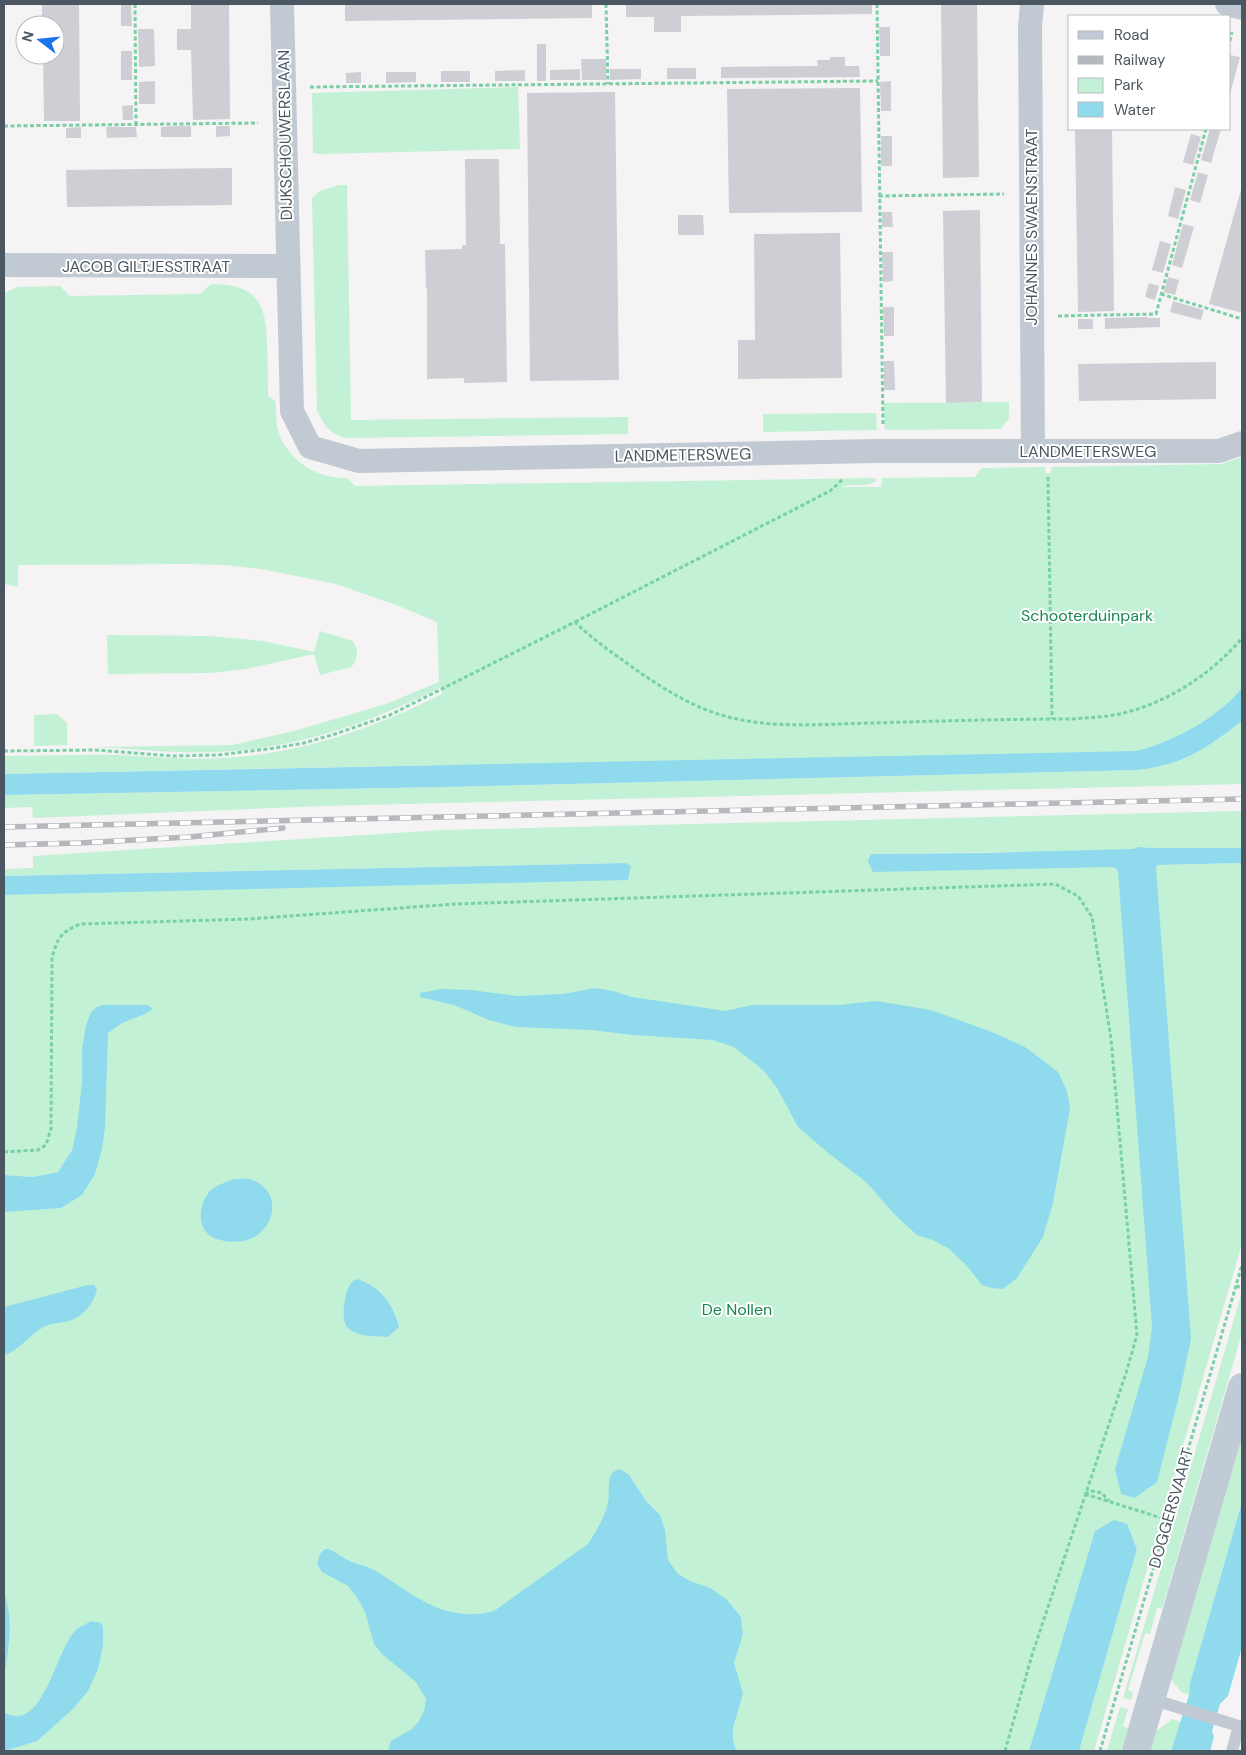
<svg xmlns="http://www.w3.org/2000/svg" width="1246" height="1755" viewBox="0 0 1246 1755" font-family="'DM Sans',sans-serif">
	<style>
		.green { fill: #c3f1d5; fill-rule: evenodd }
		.water { fill: #90daee }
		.building { fill: #cdcfd5 }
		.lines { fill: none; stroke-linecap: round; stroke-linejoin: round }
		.path { stroke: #7ad0a6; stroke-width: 3; stroke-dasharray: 4 2.5; stroke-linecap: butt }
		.lane { stroke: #c1cad2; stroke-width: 12 }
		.street { stroke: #c1cad2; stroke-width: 24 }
		.secondary { stroke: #c1cbd6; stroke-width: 28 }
		.rail-casing { stroke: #b5b8bd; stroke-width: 5.5 }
		.rail { stroke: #fff; stroke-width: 4; stroke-dasharray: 11; stroke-linecap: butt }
		.labels { text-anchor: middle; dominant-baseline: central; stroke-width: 4; stroke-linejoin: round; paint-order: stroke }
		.street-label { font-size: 16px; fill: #4a5661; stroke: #fff }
		.park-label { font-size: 16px; fill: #17864f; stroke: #fff }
	</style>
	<rect width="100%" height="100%" fill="#f5f3f3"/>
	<!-- green -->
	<path class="green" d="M518,87L520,149L321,154L313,153L312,93Z
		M339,185H347L351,420L628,417V434L345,438C328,432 325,427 317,410L312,198L320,191Z
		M211,284C259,284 267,305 267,349C268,364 268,380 268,396L276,402C276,410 276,418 277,426C284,458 315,479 347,478L355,486L875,478L876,481C868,488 852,483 842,487H881L882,478L975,477L982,468L1045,467V473H1051V467L1222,464L1242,457V699L1162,757L464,776L443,765L4,774V756C42,756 80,754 118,755C159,757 194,761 236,757C309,751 376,727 442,694L441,687C373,722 298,748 220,752C178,754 137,749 95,747L232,745L294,731L386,704L439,682L437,622L399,606L336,584L261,569L225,565L190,564L18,565V587L4,584V293L18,287L60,286L70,296L200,294Z
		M1009,402V418L1001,429L885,430L883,403Z
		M876,413L877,430L763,432V414Z
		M320,631L353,641C359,650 358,660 351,667L320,675L314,654L246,669L211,673L108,674L107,635L210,636L263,641L314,652Z
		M57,714L67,723V745L34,746V715Z
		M1242,721V784L322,806L33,818L32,807L4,808V795L444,787L1138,770C1182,765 1208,748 1242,721Z
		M1242,811V848L1159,865L1242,863V1244L1094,1751H1079L1137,1549L1134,1540L1073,1751H4V1189L70,1177L76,1134L72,1150L58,1172L33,1177L4,1175V895L73,893L631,866L626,863L4,876V869L33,868V856L443,830ZM1004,852H1043L869,860L872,854Z
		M1241,1295H1242V1333L1162,1609L1157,1608L1150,1634L1145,1633L1128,1690L1133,1692L1131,1700L1123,1698Z
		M1242,1432V1502L1190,1683L1189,1695L1181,1692L1170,1678Z
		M1120,1707L1128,1709L1123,1726L1128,1728L1121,1751H1107Z
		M1172,1719L1181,1722L1171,1751H1149L1155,1732Z"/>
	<!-- water -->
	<path class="water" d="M1242,688V721C1208,748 1182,765 1138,770L444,787L4,795V774L1136,751C1173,742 1218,718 1242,688Z
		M1139,847L1150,848H1242V863L1157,865L1156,868L1191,1339L1179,1396L1157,1482L1135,1498L1121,1494L1115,1469L1148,1357L1152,1327L1118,871L1116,868L1110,867L873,872L868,861L871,854L980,853L1133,849Z
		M626,863L631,866L628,880L4,895V876Z
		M595,988L613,991L632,997L726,1011L751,1005H839L876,1001L931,1010L992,1032L1025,1047L1058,1072L1067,1091L1070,1108L1053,1203L1043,1237L1017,1278L1003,1289L992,1288L982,1285L967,1266L948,1248L933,1240L917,1235L896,1216L866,1182L827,1152L798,1127L777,1088L763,1070L734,1047L713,1040L633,1035L591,1030L516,1027L489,1020L454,1005L420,997V993L441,989L471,990L518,996L563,994Z
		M103,1005H147L153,1009L145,1014L122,1023L108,1033L105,1128L102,1149L95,1174L82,1195L61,1208L4,1212V1175L33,1177L58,1172L72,1150L77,1128L82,1082V1049L86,1025L91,1012L97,1007Z
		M234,1179C240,1179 248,1178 253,1180C286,1194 273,1236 243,1241C232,1243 214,1241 207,1233C196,1222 201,1201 210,1191C216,1185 227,1182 234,1179Z
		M358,1279C381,1288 393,1303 399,1327L388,1337C375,1336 356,1337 347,1327C340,1319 345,1289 352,1282C354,1280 355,1280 358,1279Z
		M88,1285H94L97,1290C93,1304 83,1317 69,1321C60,1323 50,1323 42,1328C28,1336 20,1350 4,1355V1307Z
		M620,1469L629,1475L646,1501L660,1515L665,1530L668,1560L678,1574L690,1581L710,1588L726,1599L741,1617L743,1634L734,1663L743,1693L733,1728V1740L736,1751H388L391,1741L412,1729L419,1721L424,1711L426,1699L416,1682L383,1655L374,1644L365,1612L358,1599L348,1586L322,1572L317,1564L320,1554L325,1549H329C337,1553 344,1559 352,1562C359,1565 367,1566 374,1570C414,1594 443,1624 494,1611L588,1544C596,1531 605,1518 608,1502C610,1494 607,1484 611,1475C613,1471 616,1471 620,1469Z
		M1242,1502V1647L1228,1696L1220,1704L1212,1731L1214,1737L1210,1751H1171L1189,1695L1190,1683Z
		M1114,1520L1127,1524L1137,1549L1079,1751H1029L1095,1531Z
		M4,1592C14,1624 9,1645 4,1677Z
		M91,1621L101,1623L103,1628V1645L98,1669L88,1691L73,1709L37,1741L4,1751V1713C8,1714 15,1717 19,1716C47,1712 57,1650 75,1631C79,1627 86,1624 91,1621Z"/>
	<!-- building -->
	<path class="building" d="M42,4H79L80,121H44L43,55H55V25H42Z
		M121,4H131L132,26H121Z
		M191,4H229L230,119L193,120L191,50H177V29H191Z
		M345,4H592V18L345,21Z
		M626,4H872V14L681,16V32H654V17H626Z
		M941,4H977L979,177L943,178Z
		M879,27H890V56H880Z
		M138,29H154L155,66L139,67Z
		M537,44H546V81H537Z
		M121,51H132V80H121Z
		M1230,55L1240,57L1230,94Z
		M830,57H845V66H859L860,77L721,78V67L818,66L817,60H830Z
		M581,59H606V80H582Z
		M667,68H696V79H667Z
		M580,69V80H550V70Z
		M610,69H641V79L610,80Z
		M525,70V81H495V71Z
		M441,71H470V82H441Z
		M361,72V83H346V73Z
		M386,72H416V82L386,83Z
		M155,81V104H139V82Z
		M891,81V111H881L880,82Z
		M860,88L862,212L729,213L727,89Z
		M615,92L619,380L530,381L527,93Z
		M133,105V120H123L122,106Z
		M175,126H191V137H161V127Z
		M216,126H230V136L216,137Z
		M81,127V138H66V128Z
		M106,127H136L137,137L107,138Z
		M1075,129H1112L1114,311L1078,312Z
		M1210,129H1221L1211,163L1201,160Z
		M1191,134L1201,137L1193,165L1183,162Z
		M881,136H892V166H881Z
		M465,159H499L500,244H505L507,382L464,383V378L427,379V289L426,288L425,250L462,249V245H466Z
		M232,168V205L67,207L66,170Z
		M1198,172L1208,175L1200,203L1190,200Z
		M1242,186V313L1209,304Z
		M1175,187L1186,190L1178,219L1168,216Z
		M980,210L982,402L946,403L943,211Z
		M882,212H892L893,227H882Z
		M678,215H703L704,235H678Z
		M1183,224L1194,227L1182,268L1172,265Z
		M840,233L842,378L738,379V340H755L754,234Z
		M1160,241L1171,244L1163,273L1152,270Z
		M882,252H893V281L883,282Z
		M1168,277L1179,280L1175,295L1164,292Z
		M1149,283L1159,286L1155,300L1145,297Z
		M1173,301L1204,310L1201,320L1170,312Z
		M883,307H894V336H884Z
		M1147,317L1148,318H1160V327L1105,329V318Z
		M1078,319H1093V329H1078Z
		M884,361H894L895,390H884Z
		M1216,362V399L1079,401L1078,364Z"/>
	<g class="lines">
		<!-- path -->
		<path class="path" d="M135,4L136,124
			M606,4L608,84
			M877,4L883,424
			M1230,41L1232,32
			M310,87L878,81
			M4,126L258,123
			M879,196L1004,194
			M1161,294L1242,319
			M1058,316L1156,314L1206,129
			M1048,477L1052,719
			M575,622L830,491L843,479
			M4,751L94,750L173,756L218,755L275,748L304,743L335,734L390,715L575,622C591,638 610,651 628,664C660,687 691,707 728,717C775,729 824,724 872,723C939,721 1006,719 1072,719C1087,718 1101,717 1115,715C1164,705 1210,676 1242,638
			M4,1152L38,1150L46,1145L51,1129L52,958C58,937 60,933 80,924L249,919L455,904L1055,884L1078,896L1092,917L1111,1039L1137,1335L1126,1373L1032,1655L1005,1751
			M1236,1286L1242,1288
			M1085,1494L1168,1520
			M1085,1494L1092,1491L1102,1493L1109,1501
			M1100,1751L1242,1265"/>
		<!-- lane -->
		<path class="lane" d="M1151,1699L1242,1727
			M1232,1751L1239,1726"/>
		<!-- street -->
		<path class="street" d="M282,4L292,411L310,447L359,461L874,451H1219L1242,443
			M1032,4L1030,27L1033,451
			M1227,4L1242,8
			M4,265L288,266"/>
		<!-- secondary -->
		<path class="secondary" d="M1136,1751L1242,1387"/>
		<defs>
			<path id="rail" d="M4,827L1242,799
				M4,845L79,843L189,837L283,828"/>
		</defs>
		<!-- rail casing -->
		<use href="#rail" class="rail-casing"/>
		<!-- rail -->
		<use href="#rail" class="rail"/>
	</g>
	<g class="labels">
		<!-- street labels -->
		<g class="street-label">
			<text transform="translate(285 135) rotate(-91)">DIJKSCHOUWERSLAAN</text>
			<text transform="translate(1031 227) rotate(-90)">JOHANNES SWAENSTRAAT</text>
			<text x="146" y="266">JACOB GILTJESSTRAAT</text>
			<text x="1088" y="451">LANDMETERSWEG</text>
			<text transform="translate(683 455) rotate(-1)">LANDMETERSWEG</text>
			<text transform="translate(1171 1508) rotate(-74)">DOGGERSVAART</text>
		</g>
		<!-- park labels -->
		<g class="park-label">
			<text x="1087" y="615">Schooterduinpark</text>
			<text x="737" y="1309">De Nollen</text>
		</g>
	</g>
	<!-- border -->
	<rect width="1246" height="1755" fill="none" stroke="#4a5661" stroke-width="10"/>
	<!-- legend -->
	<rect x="1068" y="15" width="162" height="115" fill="#ffffff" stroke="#b7bbc0"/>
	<rect x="1078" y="31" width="25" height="8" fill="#c1cbd6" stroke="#b7bbc0"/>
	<text x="1114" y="40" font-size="15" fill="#4a5661">Road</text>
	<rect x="1078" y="56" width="25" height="8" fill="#b5b8bd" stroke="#b7bbc0"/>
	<text x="1114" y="65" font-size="15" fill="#4a5661">Railway</text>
	<rect x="1078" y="78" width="25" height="15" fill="#c3f1d5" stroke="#b7bbc0"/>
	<text x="1114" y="90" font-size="15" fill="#4a5661">Park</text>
	<rect x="1078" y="102" width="25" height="15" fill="#90daee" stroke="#b7bbc0"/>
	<text x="1114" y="115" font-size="15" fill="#4a5661">Water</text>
	<!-- north arrow -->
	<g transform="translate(40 40) rotate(286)"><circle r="24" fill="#ffffff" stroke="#b7bbc0"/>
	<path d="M0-4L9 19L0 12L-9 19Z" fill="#1a73e8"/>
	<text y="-8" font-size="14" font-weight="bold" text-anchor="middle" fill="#4a5661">N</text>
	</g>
</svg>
